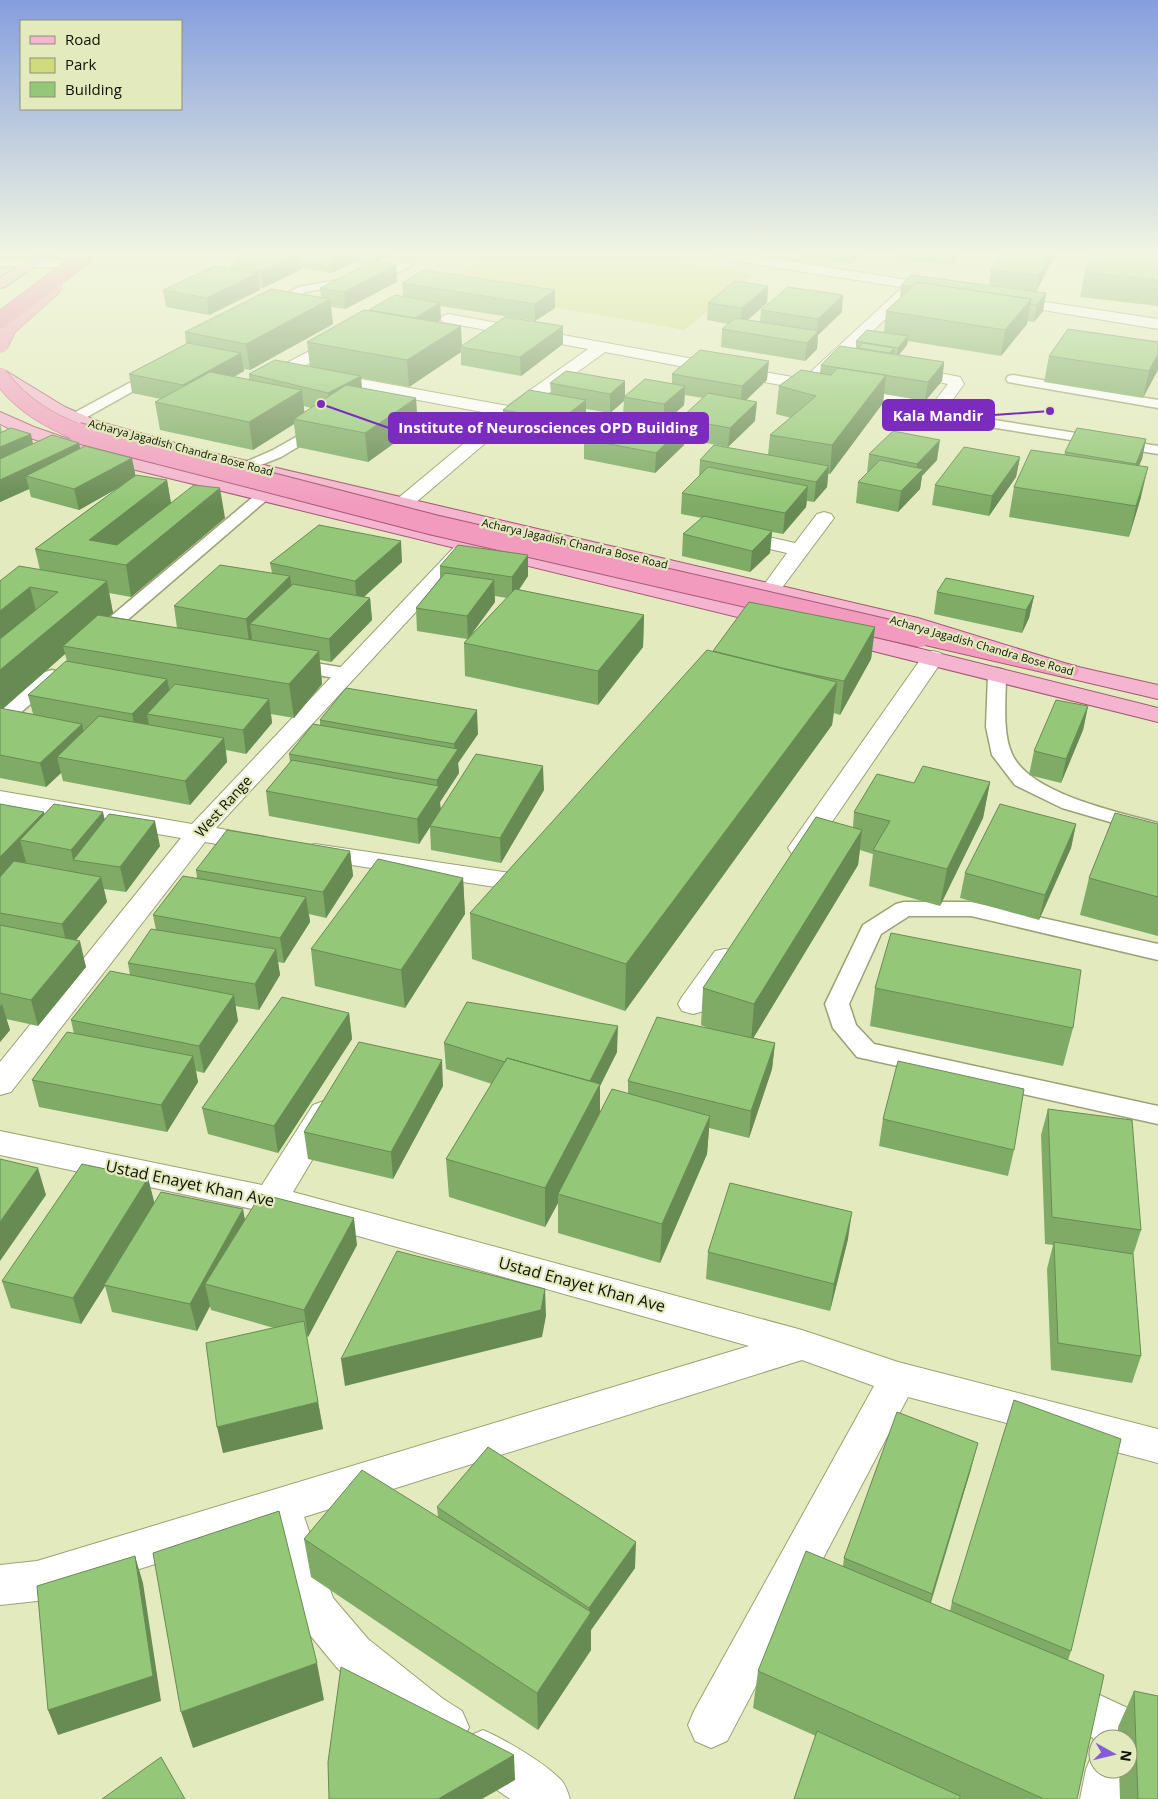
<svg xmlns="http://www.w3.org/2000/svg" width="1158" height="1799" viewBox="0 0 1158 1799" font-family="'Open Sans',sans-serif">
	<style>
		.green { fill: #cfdb7d }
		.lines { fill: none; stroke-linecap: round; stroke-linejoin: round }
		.service-casing { stroke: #9ba176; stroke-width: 3 }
		.minor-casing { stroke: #9ba176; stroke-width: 2 }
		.tertiary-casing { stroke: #9ba176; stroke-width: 2 }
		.primary-casing { stroke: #a15a73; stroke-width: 2 }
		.trunk-casing { stroke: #a15a73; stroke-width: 2 }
		.service { fill: #fff; fill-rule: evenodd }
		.minor { fill: #fff; fill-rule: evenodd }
		.tertiary { fill: #fff; fill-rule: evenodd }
		.primary { fill: #f5b4cf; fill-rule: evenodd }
		.trunk { fill: #f29bbf; fill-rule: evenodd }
		.trunk-bridge-far1-casing { stroke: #a15a73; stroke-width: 17; stroke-linecap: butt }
		.trunk-bridge-casing { stroke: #a15a73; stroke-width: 22; stroke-linecap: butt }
		.motorway-bridge-casing { stroke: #a15a73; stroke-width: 17; stroke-linecap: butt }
		.trunk-bridge-far1 { stroke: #f29bbf; stroke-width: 16 }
		.trunk-bridge { stroke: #f29bbf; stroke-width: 20 }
		.motorway-bridge { stroke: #ef82af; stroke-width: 16 }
		.wall { fill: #7fab66; fill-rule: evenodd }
		.shaded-wall { fill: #688b53 }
		.building { fill: #94c777; stroke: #688b53 }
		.labels { text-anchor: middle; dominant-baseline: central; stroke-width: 4.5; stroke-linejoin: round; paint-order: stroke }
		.far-street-label { font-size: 11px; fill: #0f1103; stroke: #e3eabd }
		.street-label { font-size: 14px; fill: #0f1103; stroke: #e3eabd }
		.near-street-label { font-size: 16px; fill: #0f1103; stroke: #e3eabd }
		.leader { fill: none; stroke: #7b2cbf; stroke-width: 2 }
		.callout-dot { fill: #7b2cbf; stroke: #e3eabd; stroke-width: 2 }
		.callout { fill: #7b2cbf; stroke: #7b2cbf; stroke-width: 2 }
		.callout-label { font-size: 15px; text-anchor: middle; font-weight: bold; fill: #fff }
	</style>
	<rect width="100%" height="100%" fill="#e3eabd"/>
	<!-- green -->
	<path class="green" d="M490,255H645L755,274L684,330L435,286Z"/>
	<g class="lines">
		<defs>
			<path id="service" d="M405,262L409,263L411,265L409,267L386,278L305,292L274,310L270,311L264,307L298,287L383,272Z
				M157,368L162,369L164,372L162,375L80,421H70L68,418L70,415Z
				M1013,375L1158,400V408L1008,382L1006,379L1008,376Z
				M982,418L1158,446V454L977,425L975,422L977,419Z
				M323,422L328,423L330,426L328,429L281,457L248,470L243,469L241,466L243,463L271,451Z
				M264,490L269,492L272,495L269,498L103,641L97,642L91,641L88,637L91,633L259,492Z
				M292,659L345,668L352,670L354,674L352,678L345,680L286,669L283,665L286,661Z
				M997,668L1004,670L1006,674C1006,698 1002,733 1012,754C1030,794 1118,812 1158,823V836L1062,808L1015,785L992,755L986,727L988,674L990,670Z
				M52,670L59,672L61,676L59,680L7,724L0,726V710L45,672Z
				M904,902H971L1158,944V960L971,916H909L881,934L849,1004L856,1025L874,1044L1158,1106V1124L857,1057L833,1028L825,1004L863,925L896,904Z"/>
			<path id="minor" d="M913,281L918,282L920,285L918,288L813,388L807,390L605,352L517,416L387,527L380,529L373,527L370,523L373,519L498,415L285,375L279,373L277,370L279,367L342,334L347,336L350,339L347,342L301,368L508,406L588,349L443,322L440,319L443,316L448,314L803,379L908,282Z
				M904,366L960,377L964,384L949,405H937L935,401L948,384L898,374L896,371L898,368Z
				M846,387L926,401L932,402L934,406L932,410L926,411L840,396L838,392L840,388Z
				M824,512L831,514L834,518L778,593L771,595L764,593L761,589L787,553L726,539L723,535L726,531L733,529L795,543L817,514Z
				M467,539L474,541L477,545L474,549L216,828L266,837L270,843L266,849L257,851L205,842L11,1092L0,1095V1062L181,838L0,807V791L192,824L460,541Z
				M933,651L941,653L944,658L810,854L801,856L792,854L788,848L792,842L925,653Z
				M315,844L516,874C524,865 530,863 542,866L545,872L532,889L522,891L306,858L302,852L306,846Z
				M725,949L735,951L739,958L704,1011L693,1014L682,1011L678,1004L682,997L715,951Z
				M324,1101L335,1105L340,1113L293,1192L802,1330L898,1362L1158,1429V1463L908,1397L727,1741L711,1748L695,1741L688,1725L695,1709L874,1386L802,1360L304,1517L333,1598L368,1639L442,1698L462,1711L469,1727L462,1743L446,1750L430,1743L410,1730L338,1669L301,1624L267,1529L37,1601L0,1605V1565L37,1561L749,1346L294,1218L0,1155V1131L262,1185L313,1105Z
				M1089,1690L1134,1711C1143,1732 1141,1735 1132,1755L1128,1757V1739H1098V1769H1128V1759L1132,1769L1126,1799H1080L1086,1769L1093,1753L1098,1750L1093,1738L1073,1728L1067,1712L1073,1696Z
				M483,1730C506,1740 545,1763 562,1781C566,1786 568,1793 570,1799H510L467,1769L460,1753L467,1737Z"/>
			<path id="tertiary" d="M716,255H752L939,285L944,286L946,289L944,292L939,293L723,259Z
				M0,258L83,260L90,264L83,268L0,266Z
				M1006,296L1158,319V329L1001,303L999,300L1001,297Z"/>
			<path id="primary" d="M34,255H51L5,287L0,288V278Z
				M0,369L6,371L65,407L97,421L200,450L918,618L1074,666L1158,685V699L1060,676L911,629L196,459L85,429L53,415L0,381Z
				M0,412L34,427L103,451L778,615L786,616L789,621L786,626L778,627L91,459L22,435L0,424Z
				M837,628L1158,708V722L829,640L826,635L829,630Z"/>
			<path id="trunk" d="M920,630L1076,666L1079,671L1076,676L1068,678L912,642L909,637L912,632Z"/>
		</defs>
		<!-- service casing -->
		<use href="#service" class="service-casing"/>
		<!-- minor casing -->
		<use href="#minor" class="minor-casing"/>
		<!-- tertiary casing -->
		<use href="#tertiary" class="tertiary-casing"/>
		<!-- primary casing -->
		<use href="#primary" class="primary-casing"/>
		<!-- trunk casing -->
		<use href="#trunk" class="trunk-casing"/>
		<!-- service -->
		<use href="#service" class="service"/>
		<!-- minor -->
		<use href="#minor" class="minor"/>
		<!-- tertiary -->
		<use href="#tertiary" class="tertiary"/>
		<!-- primary -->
		<use href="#primary" class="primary"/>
		<!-- trunk -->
		<use href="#trunk" class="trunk"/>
		<defs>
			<path id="trunk-bridge-far1" d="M0,345L9,327L55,286
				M0,376C21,405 49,421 82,434"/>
			<path id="trunk-bridge" d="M78,433L434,525L920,637"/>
			<path id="motorway-bridge" d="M0,320L87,255"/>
		</defs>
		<!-- trunk-bridge-far1 casing -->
		<use href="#trunk-bridge-far1" class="trunk-bridge-far1-casing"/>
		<!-- trunk-bridge casing -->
		<use href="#trunk-bridge" class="trunk-bridge-casing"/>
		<!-- motorway-bridge casing -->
		<use href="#motorway-bridge" class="motorway-bridge-casing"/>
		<!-- trunk-bridge-far1 -->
		<use href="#trunk-bridge-far1" class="trunk-bridge-far1"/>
		<!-- trunk-bridge -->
		<use href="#trunk-bridge" class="trunk-bridge"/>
		<!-- motorway-bridge -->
		<use href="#motorway-bridge" class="motorway-bridge"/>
	</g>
	<!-- wall -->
	<path class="wall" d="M246,255H390L378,262L397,282L345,309L331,307L333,324L250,370L243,369L244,371L234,377L249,380V374L310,367L307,342L369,310L403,297L402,283L424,270L555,308L535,321L440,306L441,320L438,322L462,346L563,326V344L521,376L461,365V352L409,387L361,378L362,388L418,426L368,462L297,447L294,424L253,450L160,430L155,402L161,399L132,393L129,374L186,344L185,332L321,297L320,288L368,264L354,262L332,273L302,268V269L263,288L259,287L260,290L209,315L166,307L163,290L231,269V265L239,262L238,259ZM304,406L311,408L304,412Z
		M797,255H861L851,264Z
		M896,255H959L953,265L895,259Z
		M1000,255H1055L1036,292L1046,293L1043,311L1034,322L1027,321V324L1001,356L908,341L907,345L899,355L944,362L942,381L925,401L884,394L883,403L830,474H828L827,487L814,502L807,501L806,507L783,534L772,532L770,553L750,572L682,556L683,534L702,518L681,514L682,493L699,476L700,460L768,455L770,435L791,418L776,414L779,386L820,373L821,365L856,348V341L884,332L886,311L900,298L901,285L989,286L991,270Z
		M1158,255V306L1080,297L1085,272Z
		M768,286L767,303L747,320L760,322L761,310L842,312L818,335L817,349L805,361L721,347L722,329L728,324L707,320L708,303Z
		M1158,342L1143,398L1044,382L1049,356Z
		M672,374L767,380L746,400L755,421L728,447L684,439V445L655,473L584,459V439L623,414L624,401L610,413L586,409V419L560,440L503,429V410L551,393L550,383L625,396L672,384ZM685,395L703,398L680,419V425L665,422L684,405Z
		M0,423L2,432L33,444L79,443L80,449L135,476L167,480L171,503L225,518L131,597L109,593L113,613L109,616L177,628L174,606L272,573L270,563L402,562L364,597L370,598L372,620L331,662L320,660L322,684L294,718L271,714L272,723L246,754L226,750L227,762L190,805L63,781L61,773L46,787L0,778V581L40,570L35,549L121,486L79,510L31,497L29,489L0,502ZM65,654L67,661L28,695L33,714L3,709Z
		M1146,439L1142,459L1139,466L1141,497L1129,537L1009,517L1014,487L1064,455L1065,452Z
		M869,454L937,460L922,476L920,489L898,512L856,503L858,482L867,473Z
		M1020,457L1016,477L989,516L932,505L935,485Z
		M528,555V576L519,590L644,615L643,647L598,705L465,676L464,643L467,639L417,631L416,608L440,578V566ZM495,596L507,598L470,636L495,602Z
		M937,592L1034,596L1029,618L1022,633L934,614Z
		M875,627L871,659L840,715L834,713L832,725L625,1011L472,959L470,913L713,651Z
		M1088,706L1083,730L1061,783L1029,775L1034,751Z
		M320,720L478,734L458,763L459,773L440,802V809L544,790L501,863L431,850L430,827L419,844L269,816L266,791L290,762L289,754L320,726Z
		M990,782L983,818L940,906L869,886L873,854L860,850L858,865L753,1038L775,1043L772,1069L749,1138L709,1128L707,1154L660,1263L558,1233V1203L545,1227L449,1197L446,1159L492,1084L446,1069L444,1043L617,1052L600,1086V1112L628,1093V1081L710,1029L701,1025L703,988L853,827L854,812L914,783Z
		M0,804L45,815L105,820L160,846L126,892L104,889L107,902L76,940L86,967L38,1026L6,1019L10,1030L0,1042Z
		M1076,824L1071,848L1039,920L960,898L965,873Z
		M1158,824V936L1080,915L1089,878Z
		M350,851L353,876L326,918L309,914L310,922L284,963L278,962L280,975L259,1010L235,1006L238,1021L204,1073L196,1071L198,1082L167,1132L39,1107L32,1080L74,1034L71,1020L130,975L128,963L156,930L153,915L197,878L196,870Z
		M463,878L465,914L405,1008L315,986L311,949Z
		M875,988L1073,1028L1063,1066L870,1026Z
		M349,1013L352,1039L278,1153L208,1134L202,1108Z
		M443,1086L393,1179L308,1159L304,1132Z
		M1048,1109L1141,1230L1133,1255L1141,1356L1132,1383L1051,1370L1047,1269L1053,1245L1045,1244L1041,1135Z
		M883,1119L1014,1150L1008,1176L879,1146Z
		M148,1178L154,1203L245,1220L357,1245L308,1337L306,1336L323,1429L223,1453L274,1328L211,1310L210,1306L197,1331L112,1312L105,1286L81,1324L11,1308L2,1281Z
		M848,1239L830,1311L706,1279L708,1252Z
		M971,1469L931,1603L950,1611L952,1602L1071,1651L1068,1660L1077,1799H794L816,1736L753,1708L758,1671L843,1566L844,1558Z
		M437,1507L635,1568L591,1630V1650L538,1730L311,1577L304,1539L438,1517Z
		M1134,1691L1158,1799H1120L1119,1769H1128V1739H1118V1727Z"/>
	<!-- shaded-wall -->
	<path class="shaded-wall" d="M294,255H301L302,269L263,288L261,271Z
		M331,255H353L354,262L332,273Z
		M371,255H390L372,265Z
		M852,255H861L851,264Z
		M954,255H959L953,265Z
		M1050,255H1055L1036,292L1039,275Z
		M396,265L397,282L345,309L344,292Z
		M258,273L260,290L209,315L207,298Z
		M768,286L767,303L741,326L742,308Z
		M555,290V308L535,321V304Z
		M1046,293L1043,311L1034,322L1037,305Z
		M843,295L842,312L818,335L817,349L805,361L807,343L817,333L818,319Z
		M330,299L333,324L250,370L246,344Z
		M1031,299L1027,324L1001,356L1005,330Z
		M440,303L441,320L409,340L408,323Z
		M461,326L462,347H460L461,352L409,387L407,360Z
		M563,326V344L521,376L520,357Z
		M908,336L907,345L897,357L898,348Z
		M894,348L893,358H886Z
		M241,353L244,371L186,404L183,385Z
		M1158,354V370L1143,398L1149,371Z
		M769,361L767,380L741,405L742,386Z
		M944,362L942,381L925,401L928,382Z
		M886,375L883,403L830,474L832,445Z
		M361,376L362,395L330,412L328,393Z
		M625,381V397H624V401L610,413V394Z
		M685,386L684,405L664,424V404Z
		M302,390L305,418L294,419V424L253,450L249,422Z
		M416,398L418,426L368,462L365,433Z
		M586,400V419L560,440V420Z
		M757,402L755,421L728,447L730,428Z
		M685,425L684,445L655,473L656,453Z
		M31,434L35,453L0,469V447Z
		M1146,439L1142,459L1131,484L1136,464Z
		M940,440L937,460L922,476L920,489L898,512L901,491L916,476L917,464Z
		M79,443L83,463L26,476L29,489L0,502V480Z
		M1020,457L1016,477L989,516L992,496Z
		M132,458L136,478L79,510L74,489Z
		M829,466L827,487L814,502L816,482Z
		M1148,467L1141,497L1129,537L1136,506Z
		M167,480L172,510L107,562L89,540Z
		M808,486L806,507L783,534L785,513Z
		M220,488L225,518L131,597L126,565Z
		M772,531L770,553L750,572L752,551Z
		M401,541L402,562L357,603L355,581Z
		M528,555V576L512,599V577Z
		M290,576L293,598L250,624L252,639L249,641L246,619Z
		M494,580L495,602L468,639L467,616Z
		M107,581L113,613L74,647L63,646L65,654L0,711V670Z
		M30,587L38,619L0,650V611Z
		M1034,596L1029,618L1022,633L1026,610Z
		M370,598L372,620L331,662L329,639Z
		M644,615L643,647L598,705V671Z
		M875,627L871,659L840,715L844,681Z
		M319,651L322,684L294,718L289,684Z
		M167,679L172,702L147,714L149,725L137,737L132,714Z
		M837,682L832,725L625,1011L626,964Z
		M269,699L272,723L246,754L243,730Z
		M1088,706L1083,730L1061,783L1066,759Z
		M477,710L478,734L458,763L459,773L440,802L441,810L430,826V827L419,844L417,819L437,789V780L455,754L454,744Z
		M82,724L87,748L57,757L61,773L46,787L40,763Z
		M224,738L227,762L190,805L185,781Z
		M543,766L544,790L501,863L500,838Z
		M990,782L983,818L940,906L947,869Z
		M44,812L50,837L20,840L26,862L0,889V857Z
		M103,812L109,837L73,860L76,874L71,850Z
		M155,821L160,846L126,892L120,867Z
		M1076,824L1071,848L1039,920L1045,895Z
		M862,830L858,865L751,1042L754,1004Z
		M350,851L353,876L326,918L323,892Z
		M101,877L107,902L68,950L62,924Z
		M463,878L465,914L405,1008L401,970Z
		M306,897L310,922L284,963L280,938Z
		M80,941L86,967L38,1026L31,1000Z
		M276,949L280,975L259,1010L255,984Z
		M234,995L238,1021L204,1073L199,1046Z
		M2,1004L10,1030L0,1042V1006Z
		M349,1013L352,1039L278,1153L274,1126Z
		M618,1026L617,1052L600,1086V1122L558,1194V1203L545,1227V1188L587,1087Z
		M775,1043L772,1069L749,1138L751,1111Z
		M193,1056L198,1082L167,1132L161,1105Z
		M442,1060L443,1086L393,1179L391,1152Z
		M710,1116L707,1154L660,1263L662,1224Z
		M38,1168L46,1195L0,1261V1222Z
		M148,1178L155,1205L104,1285L105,1286L81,1324L73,1298Z
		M243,1209L248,1236L205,1284L210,1306L197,1331L190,1304Z
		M852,1212L848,1239L830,1311L834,1284Z
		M354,1218L357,1245L308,1337L304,1310Z
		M545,1289L546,1316L542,1337L345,1386L341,1359Z
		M318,1402L323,1429L223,1453L217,1427Z
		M978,1443L971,1469L925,1620L932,1594Z
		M636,1542L635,1568L591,1630V1650L538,1730L537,1693L589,1616V1608Z
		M135,1556L143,1583L161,1701L58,1735L48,1710Z
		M317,1663L324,1700L193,1748L181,1712Z
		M514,1755L515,1780L482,1799H438Z"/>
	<!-- building -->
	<path class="building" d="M246,255H294L261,271L231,265L243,260L238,259Z
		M1000,255H1050L1039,275L991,270Z
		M1093,255H1158V280L1085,272Z
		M373,261L396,265L344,292L320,288Z
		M215,266L258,273L207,298L163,290Z
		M424,270L555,290L535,304L402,283Z
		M911,275L1046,293L1037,305L1030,304L1031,299L917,282L911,287L901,285Z
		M735,281L768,286L742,308L708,303Z
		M917,282L1031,299L1005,330L886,311Z
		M788,287L843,295L818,319L761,310Z
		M271,289L330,299L246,344L185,332Z
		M395,295L440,303L415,318L369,310Z
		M364,310L461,326L407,360L307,342Z
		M505,317L563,326L520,357L460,347Z
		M735,318L818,331L807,343L722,329Z
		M1068,329L1158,342V354L1149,371L1049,356Z
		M867,330L908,336L898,348L856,341Z
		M188,343L241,353L183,385L129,374Z
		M863,343L894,348L890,353L858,348Z
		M840,346L944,362L928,382L821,365Z
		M700,350L769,361L742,386L672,374Z
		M275,360L361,376L328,393L249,374Z
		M837,368L886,375L832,445L770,435L816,396L779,386L801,370L831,375Z
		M566,371L625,381L610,394L550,383Z
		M210,372L302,390L249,422L155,402Z
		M645,379L685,386L664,404L624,397Z
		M346,385L416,398L365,433L294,419Z
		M529,390L586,400L560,420L503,410Z
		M708,393L757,402L730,428L680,419Z
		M615,413L685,425L656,453L584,439Z
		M11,428L31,434L0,447V433Z
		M1077,428L1146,439L1136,464L1065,452Z
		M893,431L940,440L917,464L869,454Z
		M52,435L79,443L0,480V459Z
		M714,445L829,466L816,482L700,460Z
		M85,446L132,458L74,489L26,476Z
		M964,447L1020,457L992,496L935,485Z
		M1031,450L1148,467L1136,506L1014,487Z
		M880,460L923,469L901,491L858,482Z
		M708,467L808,486L785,513L682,493Z
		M136,475L167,480L89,540L117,545L194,485L220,488L126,565L35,549Z
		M704,516L772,531L752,551L683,534Z
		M319,525L401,541L355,581L270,563Z
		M458,545L528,555L512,577L440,566Z
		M220,565L290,576L246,619L174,606Z
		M19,566L107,581L0,670V639L58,592L30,587L0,611V581Z
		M445,573L494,580L467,616L416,608Z
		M946,578L1034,596L1026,610L937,592Z
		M293,584L370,598L329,639L250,624Z
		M515,589L644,615L598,671L464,643Z
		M749,602L875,627L844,681L786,669L713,651Z
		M98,615L319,651L289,684L63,646Z
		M707,650L837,682L626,964L470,913Z
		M66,661L167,679L132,714L28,695Z
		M175,684L269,699L243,730L147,714Z
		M346,688L477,710L454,744L320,720Z
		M1056,700L1088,706L1066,759L1034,751Z
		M0,708L82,724L40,763L0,755Z
		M99,716L224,738L185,781L57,757Z
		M313,724L458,749L437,780L289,754Z
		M476,754L543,766L500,838L430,826Z
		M292,760L439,786L417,819L266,791Z
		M923,766L990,782L947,869L873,850L890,821L854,812L877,774L914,783Z
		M0,804L44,812L0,857Z
		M54,804L103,812L71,850L20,840Z
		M1000,804L1076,824L1045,895L965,873Z
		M1115,813L1158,824V897L1089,878Z
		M109,814L155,821L120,867L73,860Z
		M816,817L862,830L754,1004L703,988Z
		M227,830L350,851L323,892L196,870Z
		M378,859L463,878L401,970L311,949Z
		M14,861L101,877L62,924L0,913V877Z
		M183,876L306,897L280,938L153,915Z
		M0,925L80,941L31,1000L0,993Z
		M151,929L276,949L255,984L128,963Z
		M891,933L1081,970L1073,1028L875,988Z
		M110,971L234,995L199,1046L71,1020Z
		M282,997L349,1013L274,1126L202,1108Z
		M467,1002L618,1026L590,1081L507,1058L505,1062L444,1043Z
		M657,1017L775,1043L751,1111L628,1081Z
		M67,1032L193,1056L161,1105L32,1080Z
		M359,1042L442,1060L391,1152L304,1132Z
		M507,1058L600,1084L545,1188L446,1159Z
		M898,1061L1024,1089L1014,1150L883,1119Z
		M612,1089L710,1116L662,1224L558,1194Z
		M1048,1109L1132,1120L1141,1230L1052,1217Z
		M0,1159L38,1168L0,1222Z
		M82,1164L148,1178L73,1298L2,1281Z
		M730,1183L852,1212L834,1284L708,1252Z
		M161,1192L243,1209L190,1304L104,1285Z
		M261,1194L354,1218L304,1310L205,1284Z
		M1054,1242L1133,1254L1141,1356L1058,1343Z
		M397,1251L545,1289L541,1310L341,1359Z
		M304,1321L318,1402L217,1427L206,1343Z
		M1014,1400L1121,1439L1071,1651L952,1602Z
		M897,1412L978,1443L932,1594L844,1558Z
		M488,1447L636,1542L589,1608L437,1507Z
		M362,1470L591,1612L537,1693L304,1539Z
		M279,1511L317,1663L181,1712L153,1553Z
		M806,1551L1104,1675L1077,1799H1044L758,1671Z
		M135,1556L153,1676L48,1710L37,1586Z
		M341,1667L514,1755L438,1799H329L328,1762Z
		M1134,1691L1158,1696V1799H1138Z
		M817,1731L960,1796V1799H794Z
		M161,1757L185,1799H102Z"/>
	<!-- sky -->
	<linearGradient id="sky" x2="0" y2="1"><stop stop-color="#859ede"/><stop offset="0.5" stop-color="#f2f6e1"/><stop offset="1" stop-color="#f2f6e1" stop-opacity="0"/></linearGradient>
	<rect width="1158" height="507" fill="url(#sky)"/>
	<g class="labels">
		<!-- far-street labels -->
		<g class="far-street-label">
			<text transform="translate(181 447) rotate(15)">Acharya Jagadish Chandra Bose Road</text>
			<text transform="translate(575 543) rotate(13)">Acharya Jagadish Chandra Bose Road</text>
			<text transform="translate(982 645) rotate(16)">Acharya Jagadish Chandra Bose Road</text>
		</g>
		<!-- street labels -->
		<g class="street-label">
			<text transform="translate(223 806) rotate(-48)">West Range</text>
		</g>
		<!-- near-street labels -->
		<g class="near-street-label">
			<text transform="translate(190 1183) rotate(12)">Ustad Enayet Khan Ave</text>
			<text transform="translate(582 1284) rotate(15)">Ustad Enayet Khan Ave</text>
		</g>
	</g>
	<!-- callouts -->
	<path class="leader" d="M1050 411L994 415M321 404L389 428"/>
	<g class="callout-dot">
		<circle cx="1050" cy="411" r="5"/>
		<circle cx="321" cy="404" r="5"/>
	</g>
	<g class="callout">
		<rect x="883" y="400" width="111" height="30" rx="5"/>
		<rect x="389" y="413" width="319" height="30" rx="5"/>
	</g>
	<g class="callout-label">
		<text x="938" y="421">Kala Mandir</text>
		<text x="548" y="433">Institute of Neurosciences OPD Building</text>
	</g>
	<!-- legend -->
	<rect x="20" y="20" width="162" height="90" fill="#e3eabd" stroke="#8e9373"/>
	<rect x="30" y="36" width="25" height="8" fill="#f5b4cf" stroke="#8e9373"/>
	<text x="65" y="45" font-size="15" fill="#0f1103">Road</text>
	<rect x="30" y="58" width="25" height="15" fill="#cfdb7d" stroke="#8e9373"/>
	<text x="65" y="70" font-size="15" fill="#0f1103">Park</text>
	<rect x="30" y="82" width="25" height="15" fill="#94c777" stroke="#8e9373"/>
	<text x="65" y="95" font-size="15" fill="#0f1103">Building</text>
	<!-- north arrow -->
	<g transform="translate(1113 1754) rotate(98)"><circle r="24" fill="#e3eabd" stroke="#8e9373"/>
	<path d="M0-4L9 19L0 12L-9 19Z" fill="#845dd7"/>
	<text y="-8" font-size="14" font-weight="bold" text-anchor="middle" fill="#0f1103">N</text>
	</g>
</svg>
